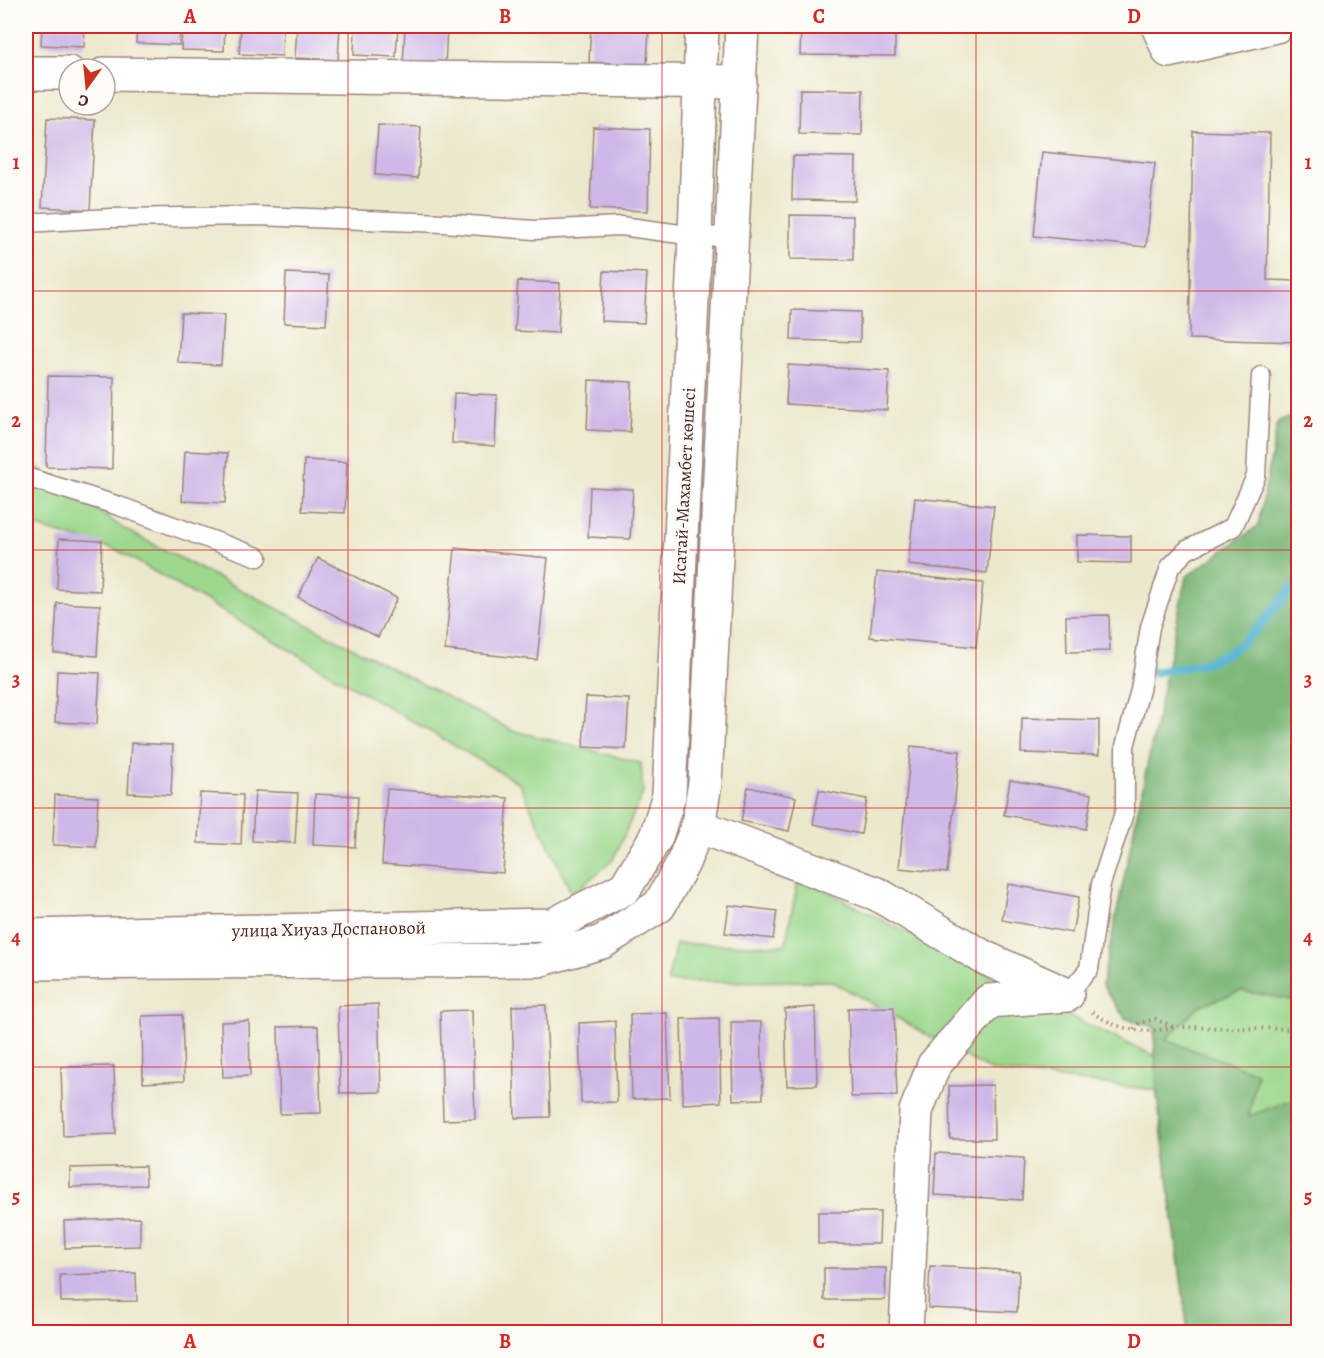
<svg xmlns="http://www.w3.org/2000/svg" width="1324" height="1358" viewBox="0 0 1324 1358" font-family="Alegreya,serif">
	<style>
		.green { fill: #9cd88d; stroke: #737c5c; stroke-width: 1.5 }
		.forest { fill: #7db878; stroke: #646c52; stroke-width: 1.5 }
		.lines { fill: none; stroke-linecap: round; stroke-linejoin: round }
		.stream { stroke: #51b3cf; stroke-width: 9 }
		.building { fill: #ceb8e7 }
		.service-casing { stroke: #9b847c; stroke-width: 21 }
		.minor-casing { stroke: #9b847c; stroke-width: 36 }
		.primary-casing { stroke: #9b847c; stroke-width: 36 }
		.path { stroke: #9b847c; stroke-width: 4; stroke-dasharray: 1.5 4.5; stroke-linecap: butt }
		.service { stroke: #fff; stroke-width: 18 }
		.minor { stroke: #fff; stroke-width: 33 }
		.primary { stroke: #fff; stroke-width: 33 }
		.grid { fill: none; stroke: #d62828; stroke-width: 1.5; stroke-opacity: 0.55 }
		.labels { text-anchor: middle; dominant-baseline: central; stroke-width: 6; stroke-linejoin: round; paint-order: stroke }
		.street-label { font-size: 18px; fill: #4a1f2b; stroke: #fdfcf7 }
		.neatline { fill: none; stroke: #d62828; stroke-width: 2 }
		.grid-label { font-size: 20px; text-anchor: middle; font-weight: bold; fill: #d62828 }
	</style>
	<rect width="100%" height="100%" fill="#fdfcf7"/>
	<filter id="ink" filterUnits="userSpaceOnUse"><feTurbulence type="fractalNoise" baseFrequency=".0167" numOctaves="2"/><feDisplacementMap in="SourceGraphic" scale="12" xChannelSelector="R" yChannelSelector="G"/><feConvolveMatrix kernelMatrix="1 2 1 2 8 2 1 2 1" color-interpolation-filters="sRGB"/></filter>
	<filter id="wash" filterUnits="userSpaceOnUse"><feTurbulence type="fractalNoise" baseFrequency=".008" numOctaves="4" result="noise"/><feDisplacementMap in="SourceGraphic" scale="24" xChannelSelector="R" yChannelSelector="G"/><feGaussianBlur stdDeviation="1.35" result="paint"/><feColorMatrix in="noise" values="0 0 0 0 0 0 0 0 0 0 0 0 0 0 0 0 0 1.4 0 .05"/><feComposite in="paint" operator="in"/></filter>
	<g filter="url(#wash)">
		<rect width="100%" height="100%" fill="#ece8cc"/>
		<!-- green -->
		<path class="green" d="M1298,415V1332H1188L1156,1090L991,1071L832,981L667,982L676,944L785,945L799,877L1079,1021L1155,1056L1154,1027L1125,1018L1102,985L1186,577L1258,526L1278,422Z
			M26,458L124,529L511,730L641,763L643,793L613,860L572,894L519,783L117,550L26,524Z"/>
		<!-- forest -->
		<path class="forest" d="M1298,415V1001L1241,991L1199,1006L1166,1040L1257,1073L1249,1116L1298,1097V1332H1188L1157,1090L1154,1027L1125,1018L1102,985L1186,577L1258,526L1278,422Z"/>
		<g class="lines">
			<!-- stream -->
			<path class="stream" d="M1154,672C1233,662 1242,648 1291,589L1298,585"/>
		</g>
		<g id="blocks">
			<!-- building -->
			<path class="building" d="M42,26H85L84,47L41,45Z
				M137,26H180L179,45L136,43Z
				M182,26H225L224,51L181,50Z
				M241,26H283L282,56L239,54Z
				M297,26H340L338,60L295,58Z
				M355,26H398L396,57L354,55Z
				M405,26H447L445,68L403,66Z
				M591,26H649L647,65L589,62Z
				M801,27L895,28V56L800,55Z
				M800,89L863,90L862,135L799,134Z
				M47,118L95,120L90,210L42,207Z
				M378,125L421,127L418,178L375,175Z
				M593,127L650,129L648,211L590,209Z
				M1193,131L1270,133L1267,280L1298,281V342L1189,339Z
				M1042,152L1155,163L1146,247L1034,236Z
				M793,156L856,157L855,201L792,200Z
				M790,215L853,216V260L790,259Z
				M604,271L647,273L644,323L601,321Z
				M286,273L329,275L326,325L284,323Z
				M518,281L560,283L558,333L515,331Z
				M792,310L860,312V342L791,340Z
				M181,313L224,315L221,365L178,363Z
				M788,365L889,371L887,410L786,404Z
				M48,376L114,377L112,469L46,467Z
				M589,380L632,382L630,432L587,430Z
				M454,393L497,395L495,446L452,443Z
				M185,451L228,453L225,503L182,501Z
				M304,460L347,462L345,513L302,511Z
				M590,487L633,489L630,539L588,537Z
				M915,498L994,506L987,573L908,565Z
				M1077,535L1131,536V563L1077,562Z
				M59,539L102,541L100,591L57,589Z
				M455,548L548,558L537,660L445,650Z
				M318,558L397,598L378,637L298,597Z
				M877,572L983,583L976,647L870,637Z
				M57,603L100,605L97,656L54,653Z
				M1109,615L1110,651L1067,652L1066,616Z
				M57,671L100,673L97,724L55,722Z
				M586,697L629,699L626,749L583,747Z
				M1022,718L1099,720V755L1021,753Z
				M131,743L173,745L171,795L128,793Z
				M911,746L960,751L947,873L899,868Z
				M1010,780L1092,794L1086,829L1004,815Z
				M748,787L796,797L789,831L741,821Z
				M387,789L508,798L503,873L382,864Z
				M819,790L867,799L861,834L813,824Z
				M255,791L298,793L295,843L252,841Z
				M200,793L243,795L241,845L198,843Z
				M315,794L358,796L355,847L313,845Z
				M55,795L98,797L96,847L53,845Z
				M1008,884L1079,897L1072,933L1002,920Z
				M729,905L777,911L773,939L725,933Z
				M378,1004L381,1092L340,1093L338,1006Z
				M546,1005L550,1117L515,1118L512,1006Z
				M815,1007L817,1085L787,1086L785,1009Z
				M894,1007L897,1096L851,1097L848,1008Z
				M472,1010L475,1119L443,1120L440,1011Z
				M667,1013L670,1098L632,1099L630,1014Z
				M182,1015L184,1081L143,1083L142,1016Z
				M719,1018L721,1102L683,1104L681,1019Z
				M249,1021L250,1076L223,1077L221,1022Z
				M615,1021L617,1102L581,1103L579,1023Z
				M731,1022H761L763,1099L733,1100Z
				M318,1026L321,1113L280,1114L278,1027Z
				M114,1066L116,1134L63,1136L61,1067Z
				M993,1085L994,1139H950L949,1086Z
				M936,1153L1024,1158L1022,1200L934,1195Z
				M145,1166L146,1185L70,1187V1168Z
				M818,1212H880L879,1244H818Z
				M140,1218V1246L65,1248L64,1221Z
				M930,1266L1019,1271L1017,1312L928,1308Z
				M824,1268H886L885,1300H824Z
				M136,1273L137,1301L61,1302L60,1275Z"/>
		</g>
	</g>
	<g filter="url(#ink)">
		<use href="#blocks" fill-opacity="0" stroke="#9b847c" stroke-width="1.5"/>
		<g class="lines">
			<defs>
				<path id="service" d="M26,223L111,218L257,216L444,223L534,230L621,226L695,236L733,237
					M26,477L119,506L258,557
					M1067,995L1089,969L1101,884L1125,810V746L1140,690L1150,627L1170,567L1187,550L1233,527L1256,476L1261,376"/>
				<path id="minor" d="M1158,26L1169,51L1276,26
					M26,73H69
					M105,74L740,82
					M698,826L877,894L983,957L1065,994
					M906,1332L916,1111L934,1065L989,1001L1067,995"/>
				<path id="primary" d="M26,936L553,925L625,888L656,837L669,795L695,236L702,26
					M26,963L539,960L602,942L659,906L683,863L698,826L705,783L742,26"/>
			</defs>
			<!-- service casing -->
			<use href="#service" class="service-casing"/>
			<!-- minor casing -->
			<use href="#minor" class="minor-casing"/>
			<!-- primary casing -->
			<use href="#primary" class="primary-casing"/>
			<!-- path -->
			<path class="path" d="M1092,1012C1117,1030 1144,1035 1174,1027L1298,1029
				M1134,1029L1139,1023L1155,1019L1173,1027"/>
			<!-- service -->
			<use href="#service" class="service"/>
			<!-- minor -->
			<use href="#minor" class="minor"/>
			<!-- primary -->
			<use href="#primary" class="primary"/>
		</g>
	</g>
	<!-- grid -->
	<path class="grid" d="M348,26V1332M662,26V1332M976,26V1332M26,291H1298M26,550H1298M26,808H1298M26,1067H1298"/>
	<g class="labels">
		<!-- street labels -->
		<g class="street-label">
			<text transform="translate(684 486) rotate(-87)">Исатай-Махамбет көшесі</text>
			<text transform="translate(329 929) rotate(-1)">улица Хиуаз Доспановой</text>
		</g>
	</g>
	<!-- margin -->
	<rect width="1324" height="1358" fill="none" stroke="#fdfcf7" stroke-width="66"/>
	<!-- north arrow -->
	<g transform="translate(87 87) rotate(195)"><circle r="28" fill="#fdfcf7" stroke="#b5a4a5" stroke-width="1.5"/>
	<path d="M0-4.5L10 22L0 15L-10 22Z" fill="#c8321e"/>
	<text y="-9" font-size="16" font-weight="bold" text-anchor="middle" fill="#4a1f2b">С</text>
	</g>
	<rect x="33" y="33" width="1258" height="1292" class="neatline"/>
	<g class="grid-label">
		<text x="190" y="23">A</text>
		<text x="505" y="23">B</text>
		<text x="819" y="23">C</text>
		<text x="1134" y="23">D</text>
		<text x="16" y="169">1</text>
		<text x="1308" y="169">1</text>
		<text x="16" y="427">2</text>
		<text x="1308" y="427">2</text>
		<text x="16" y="686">3</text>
		<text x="1308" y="686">3</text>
		<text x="16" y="944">4</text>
		<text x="1308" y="944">4</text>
		<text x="16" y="1203">5</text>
		<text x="1308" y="1203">5</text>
		<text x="190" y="1348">A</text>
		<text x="505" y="1348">B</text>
		<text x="819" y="1348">C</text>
		<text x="1134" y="1348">D</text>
	</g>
</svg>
